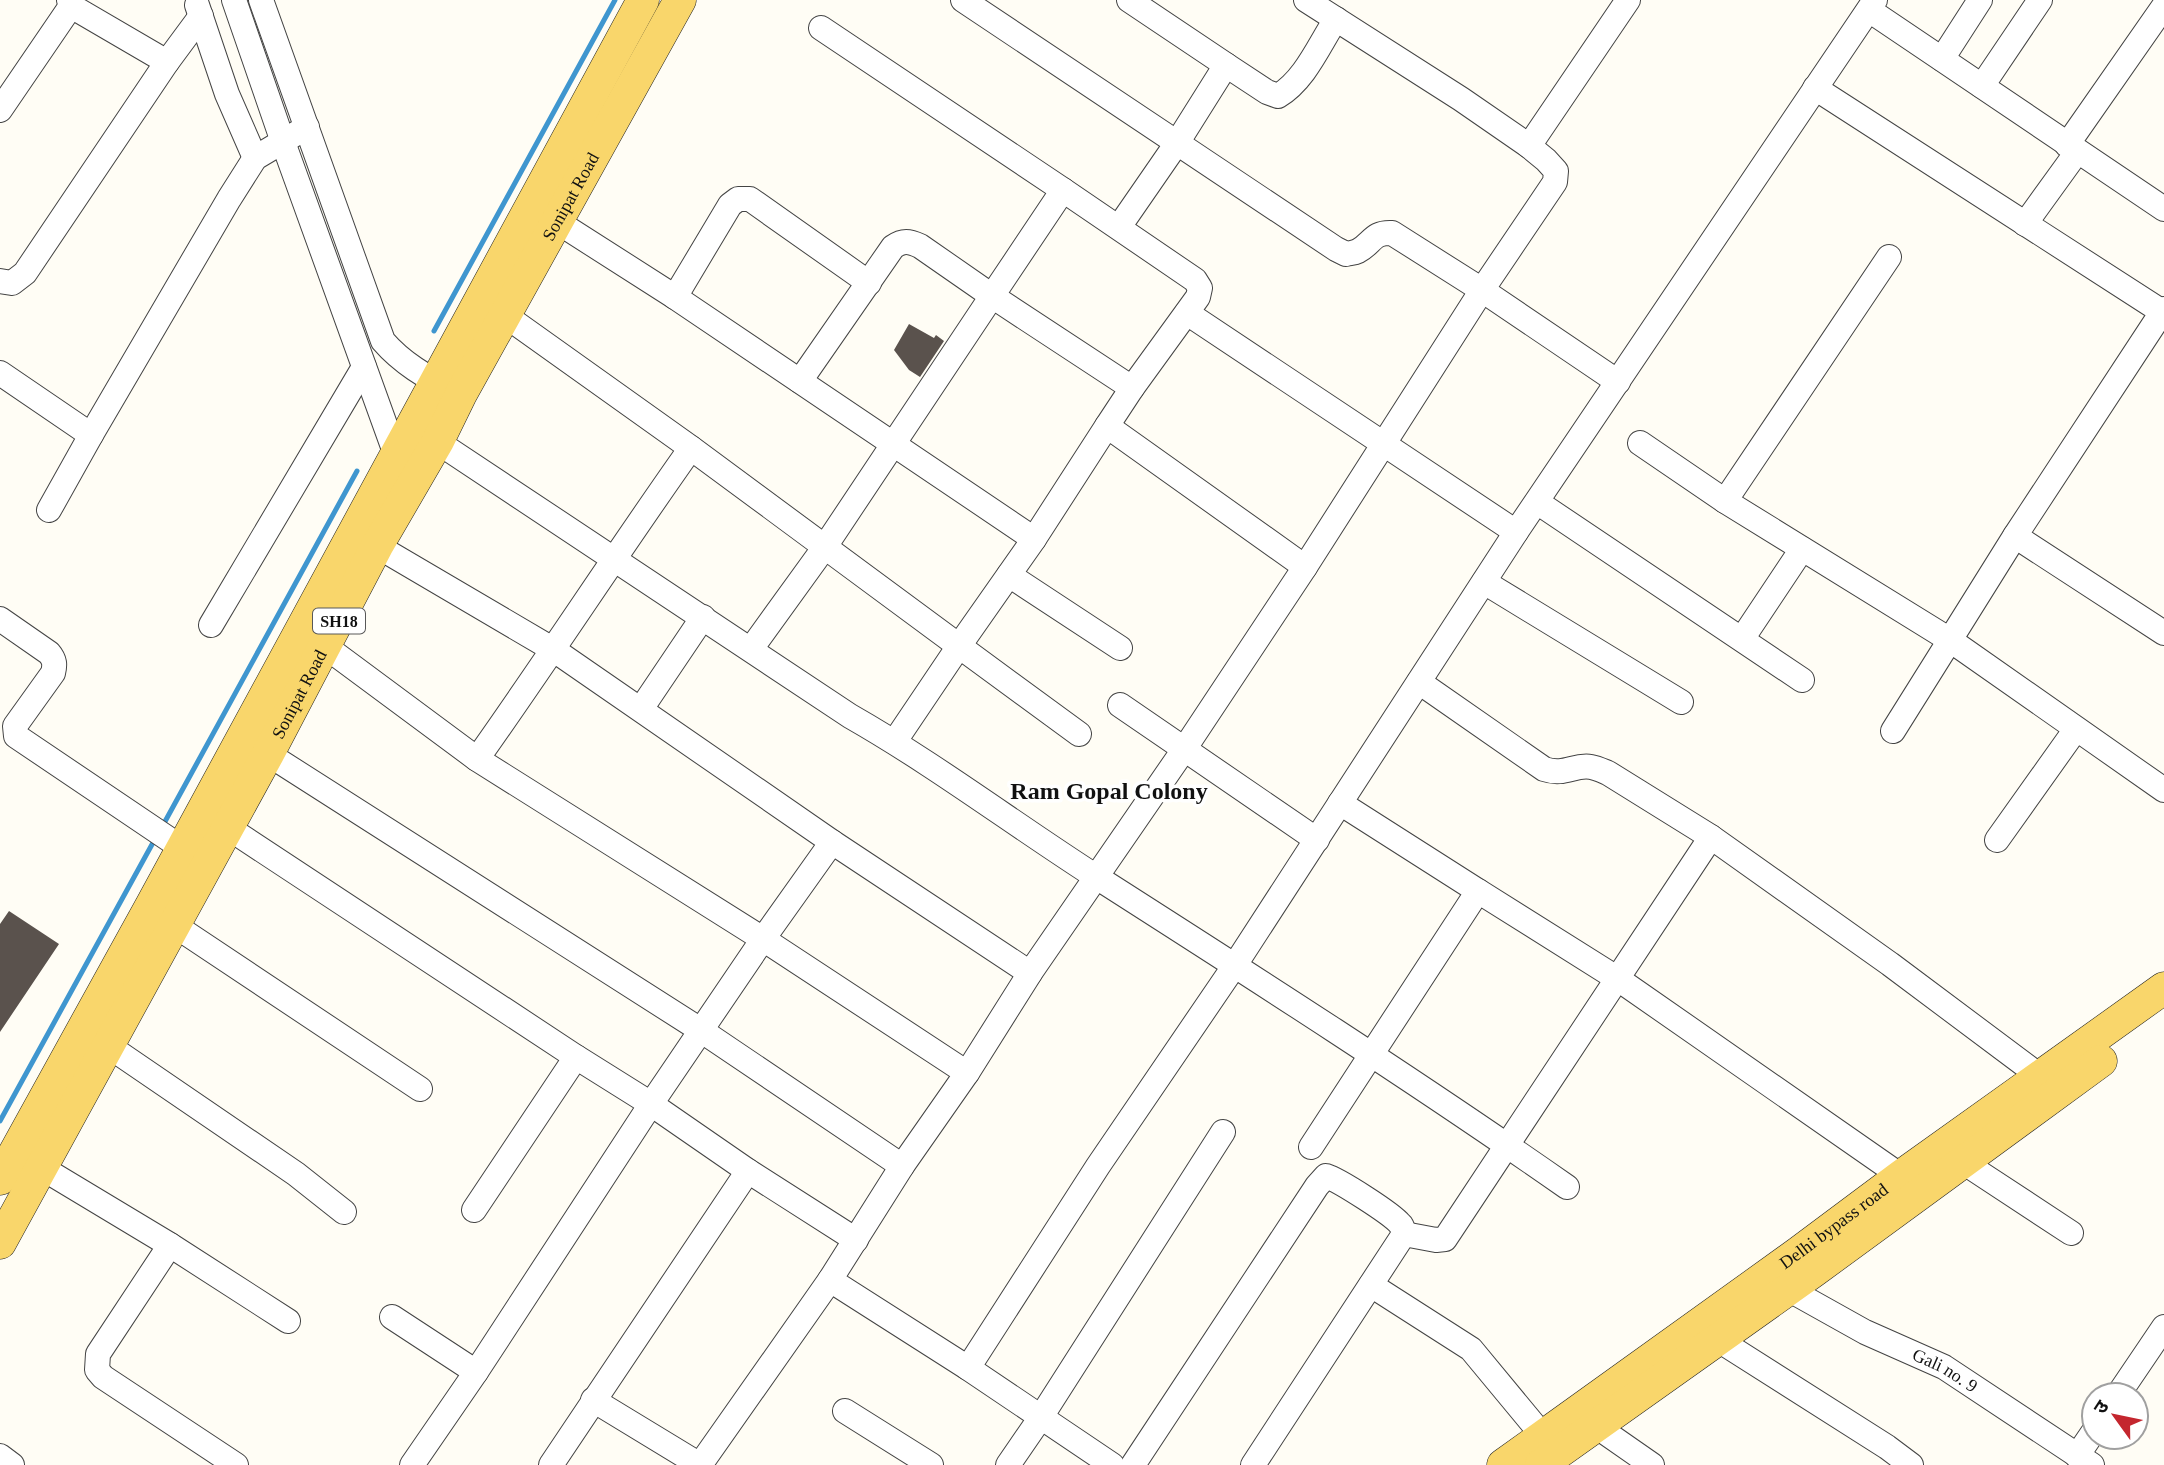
<svg xmlns="http://www.w3.org/2000/svg" width="2164" height="1465" viewBox="0 0 2164 1465" font-family="'Times New Roman','Noto Sans Devanagari',serif">
	<style>
		.lines { fill: none; stroke-linecap: round; stroke-linejoin: round }
		.stream { stroke: #3f96cf; stroke-width: 5 }
		.building { fill: #5a524d }
		.minor-casing { stroke: #444; stroke-width: 26 }
		.major-casing { stroke: #222; stroke-width: 33 }
		.minor { stroke: #fff; stroke-width: 24 }
		.major { stroke: #f9d66b; stroke-width: 32 }
		.labels { text-anchor: middle; dominant-baseline: central; stroke-width: 7; stroke-linejoin: round; paint-order: stroke }
		.shield { fill: #fff; stroke: #585858; stroke-width: 2 }
		.shield-label { font-size: 16px; font-weight: bold; fill: #111 }
		.street-label { font-size: 18px; fill: #111; stroke: #fff }
		.district-label { font-size: 24px; font-weight: bold; fill: #111; stroke: #fff }
	</style>
	<rect width="100%" height="100%" fill="#fffdf5"/>
	<g class="lines">
		<!-- stream -->
		<path class="stream" d="M434,331L615,0
			M162,827L357,471
			M0,1121L155,839"/>
	</g>
	<!-- building -->
	<path class="building" d="M909,324L934,338L936,335L944,341L920,377L909,370L894,350Z
		M9,911L59,944L0,1032V924Z"/>
	<g class="lines">
		<defs>
			<g id="minor">
				<path d="M69,0L71,6L167,62L201,16"/>
				<path d="M234,0L283,142L396,455"/>
				<path d="M261,0L383,341C402,363 426,377 452,390"/>
				<path d="M963,0L1336,249L1346,254C1350,253 1354,253 1358,251C1373,243 1372,232 1392,233L1482,290L1618,382"/>
				<path d="M1306,0L1461,99L1529,146L1628,0"/>
				<path d="M197,5L227,94L255,158"/>
				<path d="M1869,10L2164,209"/>
				<path d="M821,28L1063,190L1195,280L1200,288L1198,297L1132,388"/>
				<path d="M1942,59L1980,0"/>
				<path d="M1226,65L1267,92L1278,96C1305,80 1319,45 1336,19"/>
				<path d="M1982,86L2040,0"/>
				<path d="M1815,88L2164,313"/>
				<path d="M0,110L71,6"/>
				<path d="M2067,145L2164,6"/>
				<path d="M542,212L675,297L1034,539"/>
				<path d="M2025,224L2077,152"/>
				<path d="M1119,227L1177,143L1226,65L1129,0"/>
				<path d="M0,281L12,283L25,273L167,62"/>
				<path d="M675,297L730,205L738,199H750L869,283"/>
				<path d="M0,373L91,435"/>
				<path d="M800,381L893,247C903,240 909,241 920,246L992,296L1063,190"/>
				<path d="M424,433L850,716C936,765 1015,825 1098,878C1256,979 1414,1080 1567,1187"/>
				<path d="M1640,443L1725,501L1950,640L2015,536L2164,309"/>
				<path d="M1725,501L1889,257"/>
				<path d="M1537,502L1802,680"/>
				<path d="M49,510L91,435L229,199L255,158L307,127"/>
				<path d="M1516,532L1875,0"/>
				<path d="M2015,536L2164,633"/>
				<path d="M377,546L554,650L832,842L1030,973L1185,748L1305,567L1107,426L1034,539L959,646L691,448L506,316"/>
				<path d="M1305,567L1482,290L1555,182L1556,171L1546,160L1529,146"/>
				<path d="M1009,575L1120,648"/>
				<path d="M1484,582L1681,702"/>
				<path d="M0,619L49,653C55,660 55,665 53,673L15,726L16,736L182,848L197,855"/>
				<path d="M211,625L364,367"/>
				<path d="M1742,639L1802,549"/>
				<path d="M326,647L477,759L763,939L967,1073"/>
				<path d="M751,649L824,548L992,296L1132,388L1107,426"/>
				<path d="M1419,682L1544,769C1565,776 1574,764 1591,767C1597,768 1603,771 1608,773L1711,837L1890,964L2041,1077"/>
				<path d="M1120,705L1317,840"/>
				<path d="M641,709L703,617"/>
				<path d="M1893,731L1950,640L2164,790"/>
				<path d="M895,741L959,646L1079,734"/>
				<path d="M268,754L702,1031L902,1166"/>
				<path d="M477,759C550,656 618,551 691,448"/>
				<path d="M1340,803L1478,891"/>
				<path d="M227,827L576,1057L651,1104L748,1171L856,1240"/>
				<path d="M1997,840L2076,729"/>
				<path d="M174,925L420,1089"/>
				<path d="M1030,973L967,1073L902,1166L830,1280L968,1368L1098,1166L1235,965L1516,532L1187,313"/>
				<path d="M107,1045L296,1174L344,1212"/>
				<path d="M1311,1147L1478,891L1618,979L1901,1176"/>
				<path d="M1963,1162L2071,1233"/>
				<path d="M42,1168L170,1245L288,1321"/>
				<path d="M474,1210L576,1057"/>
				<path d="M1404,1234L1436,1240L1445,1239L1711,837"/>
				<path d="M170,1245L98,1354L97,1370L103,1377L236,1465"/>
				<path d="M1371,1285L1471,1349L1543,1436"/>
				<path id="s1" d="M1788,1289L1865,1332L1944,1367L2092,1465"/>
				<path d="M392,1317L476,1372L651,1104L763,939L832,842"/>
				<path d="M1717,1339L1887,1447L1911,1465"/>
				<path d="M968,1368L1112,1465"/>
				<path d="M2118,1395L2164,1327"/>
				<path d="M593,1400L700,1465"/>
				<path d="M845,1411L931,1465"/>
				<path d="M1596,1426L1652,1465"/>
				<path d="M0,1456L12,1465"/>
				<path d="M2077,1456L2094,1431"/>
				<path d="M412,1465L476,1372"/>
				<path d="M551,1465L748,1171"/>
				<path d="M700,1465L830,1280"/>
				<path d="M1008,1465L1041,1417L1223,1132"/>
				<path d="M1133,1465L1317,1186L1326,1176C1339,1180 1392,1214 1400,1224C1402,1225 1404,1232 1404,1234"/>
				<path d="M1253,1465L1404,1234"/>
			</g>
			<g id="major">
				<path d="M0,1179L152,904L643,0"/>
				<path id="s2" d="M0,1243L268,754L377,546L438,441L461,394L680,0"/>
				<path id="s3" d="M1503,1465L1798,1253L1901,1176L2164,988"/>
				<path d="M1541,1465L1814,1271L2101,1061"/>
			</g>
		</defs>
		<!-- minor casing -->
		<use href="#minor" class="minor-casing"/>
		<!-- major casing -->
		<use href="#major" class="major-casing"/>
		<!-- minor -->
		<use href="#minor" class="minor"/>
		<!-- major -->
		<use href="#major" class="major"/>
	</g>
	<g class="labels">
		<!-- shield labels -->
		<rect class="shield" x="313" y="608.5" width="52" height="25" rx="5"/>
		<g class="shield-label">
			<text x="339" y="621">SH18</text>
		</g>
		<!-- street labels -->
		<g class="street-label">
			<text stroke="none"><textPath href="#s2" startOffset="1192">Sonipat Road</textPath></text>
			<text stroke="none"><textPath href="#s2" startOffset="625">Sonipat Road</textPath></text>
			<text stroke="none"><textPath href="#s3" startOffset="408">Delhi bypass road</textPath></text>
			<text stroke="none"><textPath href="#s1" startOffset="177">Gali no. 9</textPath></text>
		</g>
		<!-- district labels -->
		<g class="district-label">
			<text x="1109" y="791">Ram Gopal Colony</text>
		</g>
	</g>
	<!-- north arrow -->
	<g transform="translate(2115 1416) rotate(303)"><circle r="33" fill="#ffffff" stroke="#a0a0a0" stroke-width="2"/>
	<path d="M0-5L12 26L0 18L-12 26Z" fill="#c4262e"/>
	<text y="-10" font-size="19" font-weight="bold" text-anchor="middle" fill="#111111">उ</text>
	</g>
</svg>
